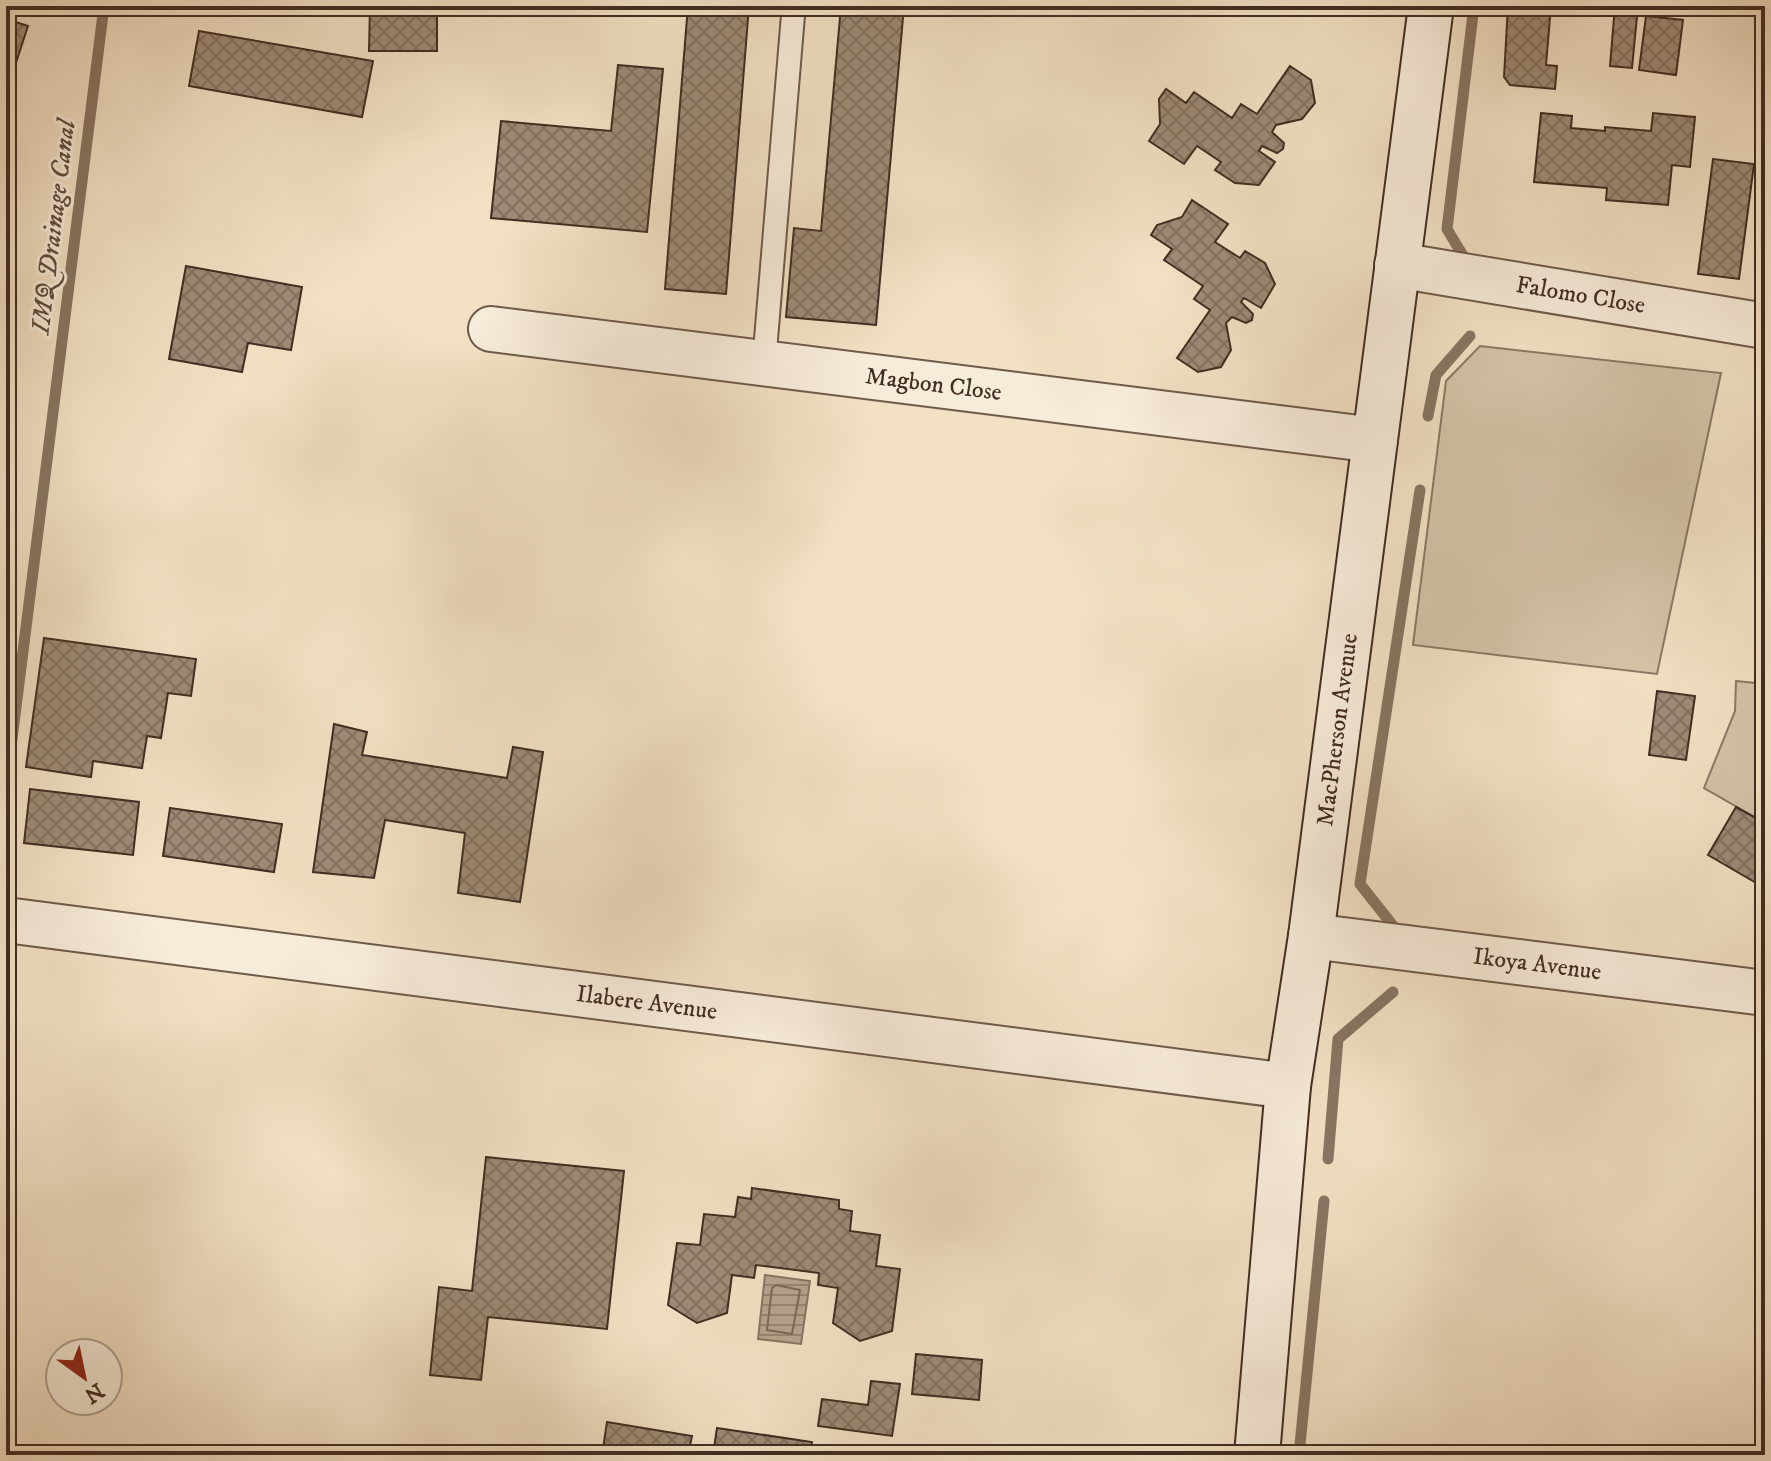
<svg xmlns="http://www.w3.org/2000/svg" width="1771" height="1461" viewBox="0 0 1771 1461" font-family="'IM FELL DW Pica',serif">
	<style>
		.green { fill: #d4c2a8; stroke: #8b7865; stroke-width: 2 }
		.water { fill: url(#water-rules); stroke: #887462; stroke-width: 2 }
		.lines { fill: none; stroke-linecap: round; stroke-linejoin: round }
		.shore { stroke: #7c6858; stroke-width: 2 }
		.stream { stroke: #887462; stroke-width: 11 }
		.building { fill: url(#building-cross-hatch); stroke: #422d22; stroke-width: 2 }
		.lane-casing { stroke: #6e5a4a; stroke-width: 26 }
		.street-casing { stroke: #6e5a4a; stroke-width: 48 }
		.secondary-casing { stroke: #422d22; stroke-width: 48 }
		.lane { stroke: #f7ebd9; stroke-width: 22 }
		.street { stroke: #f7ebd9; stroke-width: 44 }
		.secondary { stroke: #f7ebd9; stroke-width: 44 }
		.labels { text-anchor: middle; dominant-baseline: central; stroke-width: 6; stroke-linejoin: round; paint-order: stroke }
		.street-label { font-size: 24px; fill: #422d22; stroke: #f7ebd9 }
		.water-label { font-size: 26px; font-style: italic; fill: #5f4a3d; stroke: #f7ebd9 }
	</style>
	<defs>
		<pattern id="water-rules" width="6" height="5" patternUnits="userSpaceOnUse" patternTransform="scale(2)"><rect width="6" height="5" fill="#b6a38d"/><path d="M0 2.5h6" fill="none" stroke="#968573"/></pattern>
		<pattern id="building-cross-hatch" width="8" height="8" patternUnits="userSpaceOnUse" patternTransform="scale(2)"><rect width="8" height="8" fill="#9e8a76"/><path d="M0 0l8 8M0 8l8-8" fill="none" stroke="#827160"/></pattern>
	</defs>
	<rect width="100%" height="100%" fill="#f2e0c4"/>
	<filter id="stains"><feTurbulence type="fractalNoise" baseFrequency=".0025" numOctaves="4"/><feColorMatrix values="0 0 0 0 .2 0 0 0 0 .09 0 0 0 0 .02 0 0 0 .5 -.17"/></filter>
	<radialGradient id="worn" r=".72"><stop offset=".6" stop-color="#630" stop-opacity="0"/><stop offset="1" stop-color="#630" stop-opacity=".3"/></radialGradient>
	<!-- green -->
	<path class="green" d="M1480,346L1721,373L1657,674L1413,645L1446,381Z
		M1736,681L1765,684V823L1704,788L1735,711Z"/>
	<!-- water -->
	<path class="water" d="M765,1275L810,1281L801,1344L758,1339Z"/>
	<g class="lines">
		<!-- shore -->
		<path class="shore" d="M776,1285L800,1290L792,1334L767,1330L772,1288Z"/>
		<!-- stream -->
		<path class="stream" d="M1468,264L1447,229L1474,6
			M1428,416L1436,375L1470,336
			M6,787L104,6
			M1398,932L1360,884L1420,490
			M1328,1159L1338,1039L1393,992
			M1299,1455L1324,1201"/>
	</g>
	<!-- building -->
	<path class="building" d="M370,6H437V51H369Z
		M688,6H749L726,294L665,289Z
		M841,6H904L876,325L786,317L794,228L821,231Z
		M1326,6H1375L1374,13Z
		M1508,6H1551L1546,65L1557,66L1555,89L1510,85L1504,77Z
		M1615,6H1638L1632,68L1610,66Z
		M1646,16L1683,20L1676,75L1639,70Z
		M6,19L28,26L14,69L6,66Z
		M199,31L373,61L362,117L189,86Z
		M618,65L663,69L647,232L491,218L501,121L611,131Z
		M1290,66L1311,80L1315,103L1302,119L1276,125L1272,132L1284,143L1283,149L1277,153L1262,146L1259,151L1275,162L1259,185L1235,183L1215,170L1221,162L1197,146L1184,164L1149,141L1160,124L1159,99L1166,89L1186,103L1194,92L1232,118L1241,104L1257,114Z
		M1541,113L1572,116L1571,128L1605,131V127L1651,131L1653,113L1695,117L1690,167L1672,165L1668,205L1606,200L1607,188L1534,182Z
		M1713,159L1754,164L1739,279L1698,274Z
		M1192,200L1228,224L1215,242L1240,258L1245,251L1265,263L1275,284L1261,308L1244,298L1241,302L1253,314L1252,320L1246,323L1232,317L1226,323L1231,350L1221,367L1198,372L1177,358L1210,310L1194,299L1203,286L1164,260L1172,249L1151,235L1157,225L1182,217Z
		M6,231L13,232L6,289Z
		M186,266L302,287L291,350L248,343L242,372L169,359Z
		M44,638L196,659L191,696L168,693L161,738L147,736L142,768L93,761L91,777L26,767Z
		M1657,691L1695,696L1686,760L1649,755Z
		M334,724L367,732L362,755L507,778L513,747L543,752L520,902L458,893L465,833L385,820L374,878L313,872Z
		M30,789L139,802L133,855L24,843Z
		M1736,807L1765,823V888L1708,855Z
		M170,808L282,824L274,872L163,856Z
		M486,1157L624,1171L607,1329L488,1317L481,1380L430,1375L439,1287L472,1291Z
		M752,1188L839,1200V1209L852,1211L850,1231L880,1235L876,1266L900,1269L892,1331L860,1341L833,1323L838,1288L818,1285L819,1273L756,1265L754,1278L732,1275L727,1313L697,1323L668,1305L677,1243L700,1245L704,1214L735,1217L738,1197L751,1199Z
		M916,1354L982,1360L979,1400L912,1394Z
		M871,1381L900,1384L892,1436L818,1426L822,1399L868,1405Z
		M607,1422L692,1436L688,1455H602Z
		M717,1428L812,1442L810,1455H713Z"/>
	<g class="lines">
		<defs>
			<path id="lane" d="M764,363L793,15"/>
			<g id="street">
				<path id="s1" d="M1397,265L1765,326"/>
				<path id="s2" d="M491,329L1375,440"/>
				<path id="s3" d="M6,920L1288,1086"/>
				<path id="s4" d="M1311,936L1765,993"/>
			</g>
			<g id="secondary">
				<path id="s5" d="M1257,1455L1288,1086L1311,936L1431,6"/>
			</g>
		</defs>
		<!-- lane casing -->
		<use href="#lane" class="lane-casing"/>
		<!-- street casing -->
		<use href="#street" class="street-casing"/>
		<!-- secondary casing -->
		<use href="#secondary" class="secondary-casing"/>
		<!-- lane -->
		<use href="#lane" class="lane"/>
		<!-- street -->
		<use href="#street" class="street"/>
		<!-- secondary -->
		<use href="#secondary" class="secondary"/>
	</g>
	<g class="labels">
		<!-- street labels -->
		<g class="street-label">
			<text stroke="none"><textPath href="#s1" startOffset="186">Falomo Close</textPath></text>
			<text stroke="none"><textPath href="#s2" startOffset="446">Magbon Close</textPath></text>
			<text stroke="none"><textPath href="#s5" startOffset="730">MacPherson Avenue</textPath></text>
			<text stroke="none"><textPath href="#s4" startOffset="228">Ikoya Avenue</textPath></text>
			<text stroke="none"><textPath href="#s3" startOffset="646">Ilabere Avenue</textPath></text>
		</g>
		<!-- water labels -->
		<g class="water-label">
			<text transform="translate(54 227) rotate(-83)">IMQ Drainage Canal</text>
		</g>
	</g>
	<!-- margin -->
	<rect width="1771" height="1461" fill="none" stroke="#f2e0c4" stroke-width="32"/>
	<rect x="8" y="8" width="1755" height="1445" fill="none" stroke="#422d22" stroke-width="4"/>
	<rect x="16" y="16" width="1739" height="1429" fill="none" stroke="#422d22" stroke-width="2"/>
	<!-- north arrow -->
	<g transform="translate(84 1377) rotate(147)"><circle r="38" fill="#f7ebd9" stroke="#af9f90" stroke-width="2"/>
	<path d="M0-6L14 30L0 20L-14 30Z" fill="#8f2418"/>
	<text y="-12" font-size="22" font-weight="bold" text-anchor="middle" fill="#422d22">N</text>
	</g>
	<rect width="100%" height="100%" filter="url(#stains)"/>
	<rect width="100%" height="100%" fill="url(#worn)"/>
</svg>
